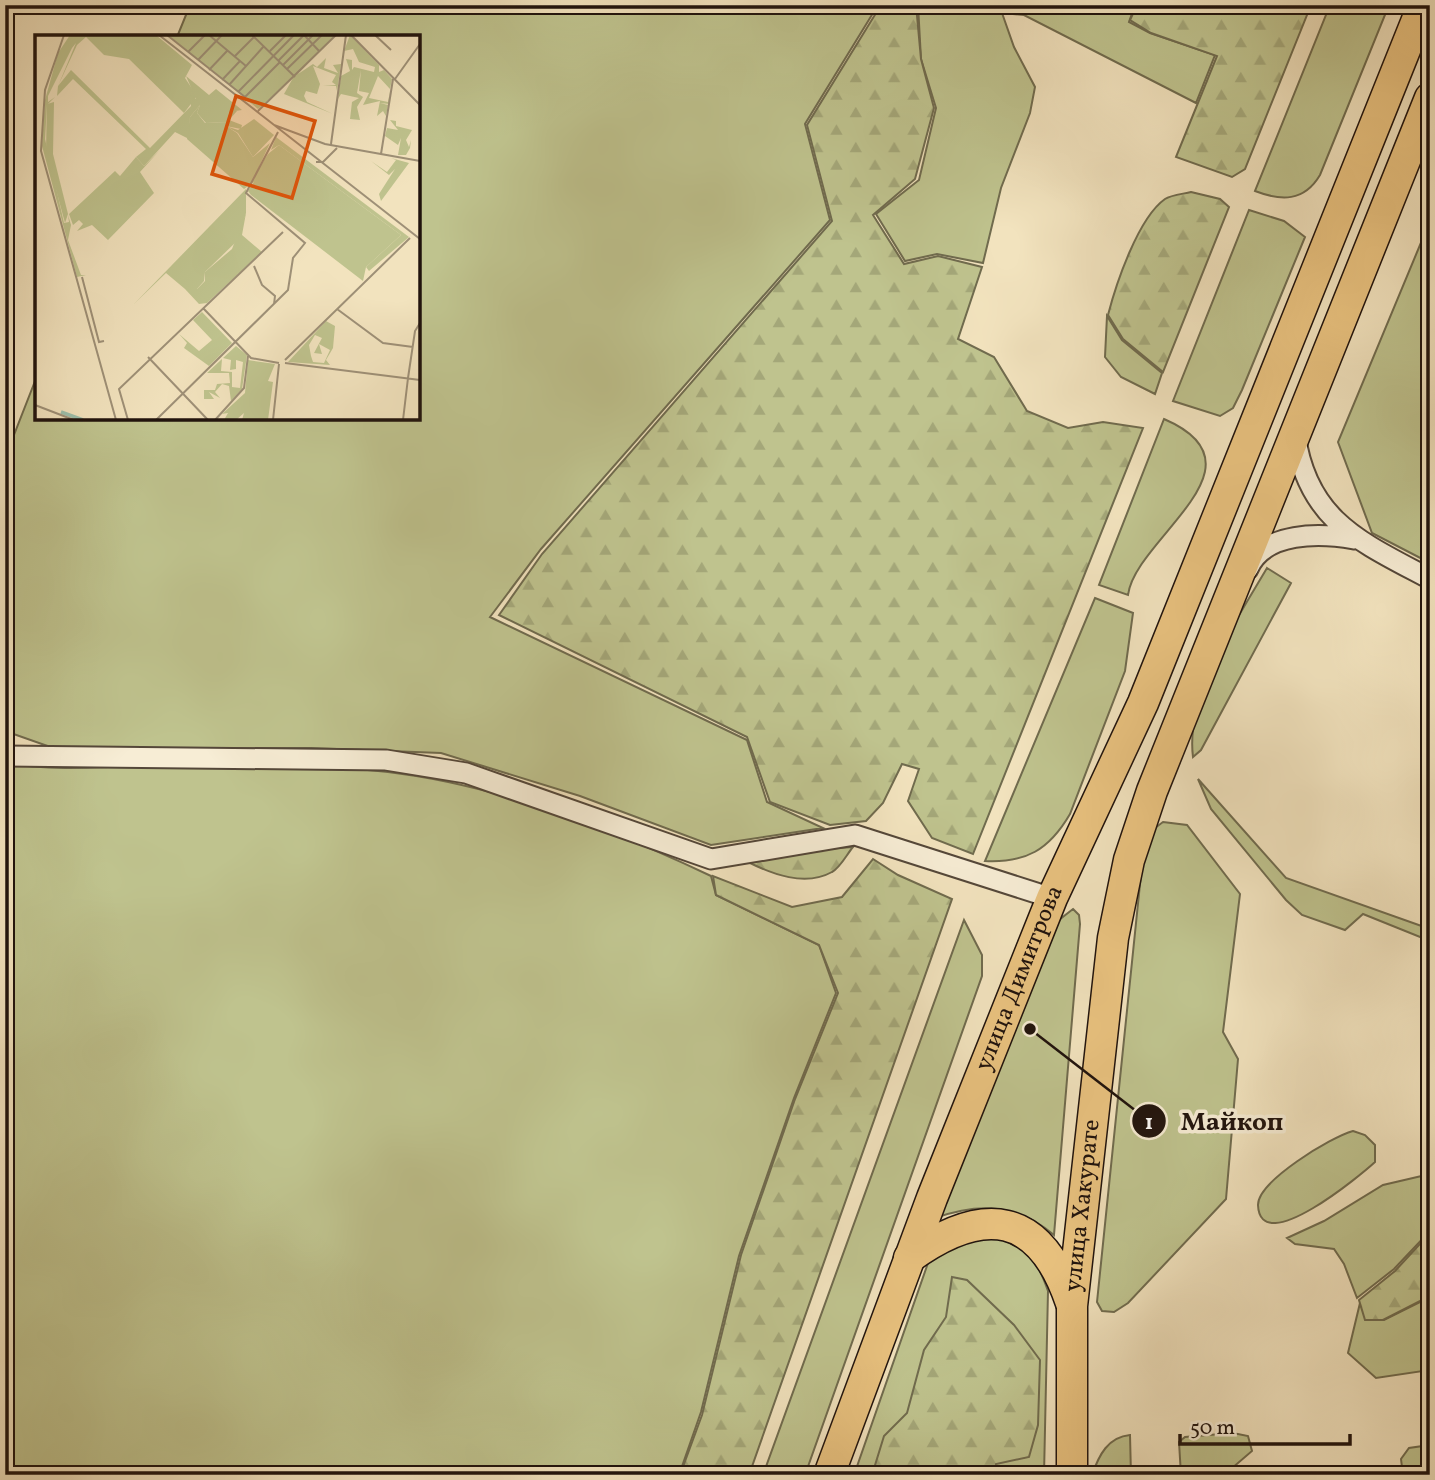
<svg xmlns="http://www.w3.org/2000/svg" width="1435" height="1480" viewBox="0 0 1435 1480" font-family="Vollkorn,serif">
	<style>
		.green { fill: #bfc38e; stroke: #706b4e; stroke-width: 2 }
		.forest { fill: url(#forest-firs); stroke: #706b4e; stroke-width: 2 }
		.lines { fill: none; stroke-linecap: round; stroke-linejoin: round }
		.street-casing { stroke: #544739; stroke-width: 23 }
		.primary-casing { stroke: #20130d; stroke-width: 33 }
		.street { stroke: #f7edd5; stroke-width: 19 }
		.primary { stroke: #e9c27f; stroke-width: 30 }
		.labels { text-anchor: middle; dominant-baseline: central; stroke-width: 7; stroke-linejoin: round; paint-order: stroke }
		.street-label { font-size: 24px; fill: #20130d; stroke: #f7edd5 }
		.inset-river { fill: none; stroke: #9cbfab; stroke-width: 3.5 }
		.inset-road { fill: none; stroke: #9e9077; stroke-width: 2 }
		.view { fill: #de560c; fill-opacity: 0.15; stroke: #de560c; stroke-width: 3.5 }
		.inset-edge { fill: none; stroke: #20130d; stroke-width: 3.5 }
		.leader { fill: none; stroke: #20130d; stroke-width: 2.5 }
		.callout-dot { fill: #20130d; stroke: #f7edd5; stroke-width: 2.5 }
		.mark-label { font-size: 21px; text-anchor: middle; font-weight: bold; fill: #fff }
		.callout-label { font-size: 26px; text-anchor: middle; font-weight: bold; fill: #20130d; stroke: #f7edd5; stroke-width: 7; stroke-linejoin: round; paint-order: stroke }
	</style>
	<defs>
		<pattern id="forest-firs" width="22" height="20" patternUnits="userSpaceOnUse" patternTransform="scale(1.75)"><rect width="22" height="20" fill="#bfc38e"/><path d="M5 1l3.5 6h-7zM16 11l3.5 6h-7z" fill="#a4a779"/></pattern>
	</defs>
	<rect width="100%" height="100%" fill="#f2e3be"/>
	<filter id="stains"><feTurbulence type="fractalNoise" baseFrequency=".00286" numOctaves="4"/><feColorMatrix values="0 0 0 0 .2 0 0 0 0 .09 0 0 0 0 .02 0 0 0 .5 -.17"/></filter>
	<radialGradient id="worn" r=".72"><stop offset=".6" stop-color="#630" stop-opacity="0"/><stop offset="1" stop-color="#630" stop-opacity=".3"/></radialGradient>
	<!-- green -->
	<path class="green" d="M190,5H878L805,124L830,220L541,549L490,617L747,740L767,802L823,828L711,845L580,796L441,753L311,748L56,749L5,731V458L37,376V418H418V37H177Z
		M918,5H1135L1129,22L1150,33L1215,55L1196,103L1024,15L1002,13L1014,47L1035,87L1030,113L1001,188L983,263L937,254L905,261L876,214L919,180L936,108L921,59Z
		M1330,5H1389L1320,175C1304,202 1281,201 1255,191Z
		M1249,210L1284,221L1305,237L1242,390L1233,408L1220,416L1173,401Z
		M1425,233L1430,234V563L1372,533L1338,442Z
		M1107,316L1122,340L1162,373L1155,394L1121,377L1105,357Z
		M1164,419C1273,466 1135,538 1128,595L1099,585Z
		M1267,568L1291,583L1201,750L1193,757C1185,695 1236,621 1267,568Z
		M1095,598L1133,613L1125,671L1070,814C1049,850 1026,863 985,861Z
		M5,763C68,774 133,763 197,765C260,766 325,765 388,772C498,785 612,829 711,876L716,895L819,945L836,993L794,1098L739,1256L701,1412L679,1475H5Z
		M1198,779L1286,878L1430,929V941L1363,914L1345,930L1302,915L1286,900L1211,809Z
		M1163,822L1187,825L1240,894L1223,1032L1238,1059L1226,1199L1128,1303L1114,1312L1102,1311L1097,1302L1143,855L1151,831Z
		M1073,909L1079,915L1080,924L1054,1235C1017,1204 980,1202 935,1218L1059,920Z
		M964,920L982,955V976L805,1475H763Z
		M1353,1131L1365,1135L1375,1145V1162C1363,1173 1260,1260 1258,1205C1258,1181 1331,1137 1353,1131Z
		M1430,1174V1231L1394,1269L1357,1298L1344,1264L1334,1249L1295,1244L1287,1238L1324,1221L1383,1185Z
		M990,1234C1028,1251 1034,1251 1048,1291L1044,1475H854L928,1263L947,1248Z
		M1430,1297V1370L1376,1378L1348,1353L1360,1303L1366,1319L1384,1320Z
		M1233,1433L1248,1436L1252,1451L1224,1475H1181L1179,1442L1185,1437Z
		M1130,1435L1131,1475H1092C1099,1455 1108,1437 1130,1435Z
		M1430,1445V1475H1403L1401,1459L1409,1448Z"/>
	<!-- forest -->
	<path class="forest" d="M881,5H916L921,59L934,108L915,179L873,215L904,264L938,256L982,267L958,339L994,357L1027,411L1068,428L1103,422L1143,428L973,854L932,838L908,801L919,769L902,764L883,803L866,821L830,825L770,802L747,737L499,615L542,554L832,221L807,125Z
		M1137,5H1311L1245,169L1232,177L1176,157L1217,56L1151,33L1130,20Z
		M1191,192L1220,199L1229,207L1163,372L1123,339L1108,315C1116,284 1138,218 1165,199C1171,195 1183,194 1191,192Z
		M853,847C847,854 840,868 832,872C805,887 772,874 748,862L809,850Z
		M873,859L898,875L952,899L749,1475H680L702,1415L741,1255L795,1099L838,993L819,945L716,895L713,876L792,907L842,897Z
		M1430,1233V1296L1383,1320H1365L1359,1300L1395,1271Z
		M952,1277L967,1280L1014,1325L1040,1360L1038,1425L1029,1457L996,1464L995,1475H872L884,1436L907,1413L924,1350L946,1317Z"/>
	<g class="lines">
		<defs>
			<path id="street" d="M1295,434C1307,521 1361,542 1430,579
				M1248,569C1264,531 1321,533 1354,539
				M5,756L386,760L466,773L711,859L855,835L1052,898"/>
			<g id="primary">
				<path d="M909,1258C984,1204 1040,1211 1071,1303"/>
				<path id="s1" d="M829,1475L932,1198L1052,898L1143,703L1423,5"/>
				<path id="s2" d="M1072,1475V1306L1113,938L1129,860L1152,791L1430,98"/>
			</g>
		</defs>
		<!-- street casing -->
		<use href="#street" class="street-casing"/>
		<!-- primary casing -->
		<use href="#primary" class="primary-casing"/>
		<!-- street -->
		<use href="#street" class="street"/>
		<!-- primary -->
		<use href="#primary" class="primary"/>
	</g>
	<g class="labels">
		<!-- street labels -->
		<g class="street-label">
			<text stroke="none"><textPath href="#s1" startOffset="532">улица Димитрова</textPath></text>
			<text stroke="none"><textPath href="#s2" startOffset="270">улица Хакурате</textPath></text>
		</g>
	</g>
	<!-- overview -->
	<g transform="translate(35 35)">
		<rect width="385" height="385" fill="#f2e3be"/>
		<path d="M35,0H121L157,30L150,43L162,61L149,78L94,24L69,20L51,2L42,10L23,51L41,8L37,13L13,61V67L20,62L12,70L10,104L29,188L34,187L33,180L36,190L33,205L46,240H51L42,242L7,111L10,65L23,18ZM133,0H300L263,39L278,29L282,32L291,23L289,33L303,38L298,30L306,29L302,56L301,51L288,50H301L297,47L301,40L278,31L285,49L282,59L271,56L269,61L272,67L298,79L249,59L258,43L223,74ZM315,0L344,30V37L349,35L357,44L355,54L343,41L334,63L353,67L355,56L354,69L345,68L353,70L351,81L348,76L342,81L345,66L328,70L334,58L324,56L326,35L322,58L328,62L322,72L325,85L315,84L317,67L324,63L306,59L303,64L306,41L315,36L311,24L317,25V35L319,32L339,37L340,32L324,27L318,14L309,16ZM165,70L162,78L170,88L192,87L194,76H202L194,85L207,90L206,94L191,91L202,98L218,122L235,108L221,138L233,119L244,110L366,200L331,232L328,246L216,160L213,156L219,147L209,154L152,104L155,82ZM355,85L361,86V91L377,95L371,105L374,112L376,105L375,113L371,120H363L366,103L363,110L350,101L352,93L363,95ZM124,116L105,137L119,158L73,205L57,190L42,196L48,189L44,185L38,190L34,179L80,136L85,141L101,122L109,131ZM356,123L374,128L346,166L344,159L360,134L354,140L336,126L352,137L361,125ZM211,178L207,200L227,217L172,268L164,269L150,254H162L170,246V237L197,214ZM167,277L197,308L174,331L149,313L152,308L144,299L164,316L177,305L158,285ZM291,286L300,291L298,313L291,325L295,330L253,327ZM280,300L287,303L279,318L287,319L284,309L295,315L289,328L278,327L276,321L274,310ZM201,311L212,320L207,354L196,366L194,351L187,349L180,357L185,363L174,357L179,364H169V355H180L182,349L195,348L194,338H172L187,324L186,336L197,337V352L205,353L208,327L201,325V334L195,335L196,325L188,323ZM213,325L240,329L233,346L238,347L233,385H207L209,378L201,385H189L193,378L187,379L210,358Z" fill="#bfc38e" fill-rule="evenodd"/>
		<path d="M36,35L115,113L156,71L154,59L161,64L151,41L174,60L181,54L207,75L194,77L192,87L171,88L162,78L165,70L155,82L154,104L140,97L109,131L101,122L111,114L38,44L22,61L23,51ZM19,67L18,119L33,179L30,188L11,117L12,69ZM219,84L239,100L218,122L203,98L191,91L203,95ZM241,102L374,202L334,236L331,232L366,200L244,110L236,115ZM211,154V178L203,205L170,237L169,246L162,254H150L131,238L99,269Z" fill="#bfc38e"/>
		<path class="inset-river" d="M26,377L48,385"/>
		<path class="inset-road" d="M29,0L10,55L6,116L81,385M124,0L385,204M132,0L210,62L245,27M174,0L211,31M217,0L260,42M316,0L385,70M340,0L356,15M235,16L251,0M153,17L170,0M200,21L219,2M163,25L187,0M243,26L269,0L285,17M248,30L278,0M252,34L287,0M174,35L192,16M360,44L385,9M187,45L205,26M194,50L229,11M203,57L259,0M223,76L301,0M239,90L290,109L385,126M296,109L311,0M346,119L358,44M281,127H288L302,113M219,231L227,250L240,261L239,269M47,242L64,307L69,306M168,273L216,323L244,328M302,274L348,308L378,312M113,322L173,385M250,325L375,203M250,328L385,345M373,343L380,296L385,288M0,370L39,385M93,385L84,354L248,197M121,385L253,255L258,223L270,208L211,158L243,97M180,385L209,353L213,321M238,385L244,329M368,385L373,343"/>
		<path class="view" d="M201,61L280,86L257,163L177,139Z"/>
		<rect width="385" height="385" class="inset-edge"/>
	</g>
	<!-- callouts -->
	<path class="leader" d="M1030 1029L1149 1121"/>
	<g class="callout-dot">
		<circle cx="1030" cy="1029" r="7"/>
		<circle cx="1149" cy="1121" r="18"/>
	</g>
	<g class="mark-label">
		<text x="1149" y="1129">1</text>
	</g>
	<g class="callout-label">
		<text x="1232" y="1130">Майкоп</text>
	</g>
	<!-- margin -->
	<rect width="1435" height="1480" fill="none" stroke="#f2e3be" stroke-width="28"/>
	<rect x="7" y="7" width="1421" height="1466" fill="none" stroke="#20130d" stroke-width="3.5"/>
	<rect x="14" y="14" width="1407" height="1452" fill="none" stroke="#20130d" stroke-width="2"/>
	<!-- scale -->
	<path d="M1180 1434v10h170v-10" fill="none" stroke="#20130d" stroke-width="3.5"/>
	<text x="1190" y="1434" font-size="21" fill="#20130d" stroke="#f7edd5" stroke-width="5" paint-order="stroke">50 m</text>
	<rect width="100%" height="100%" filter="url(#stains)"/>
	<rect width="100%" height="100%" fill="url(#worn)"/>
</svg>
